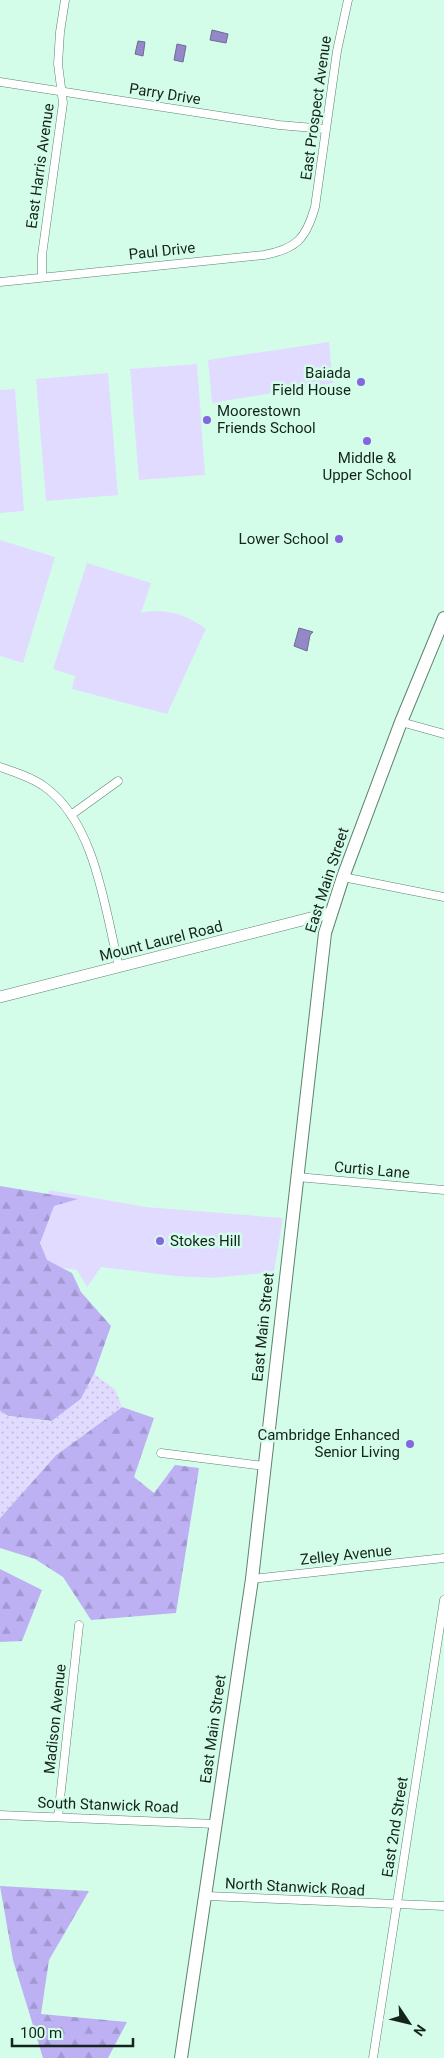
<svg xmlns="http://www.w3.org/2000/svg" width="444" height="2058" viewBox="0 0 444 2058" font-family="Roboto,sans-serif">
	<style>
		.grass { fill: #e1dcff }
		.forest { fill: url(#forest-firs) }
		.park { fill: url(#park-dots) }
		.water { fill: #9488c9; stroke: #6e6a95 }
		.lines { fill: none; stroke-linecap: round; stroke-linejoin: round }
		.street-casing { stroke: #5d8271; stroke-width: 9 }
		.secondary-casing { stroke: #5d8271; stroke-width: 12 }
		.primary-casing { stroke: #5d8271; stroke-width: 14 }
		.street { stroke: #fff; stroke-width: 8 }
		.secondary { stroke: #fff; stroke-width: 11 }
		.primary { stroke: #fff; stroke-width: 12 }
		.poi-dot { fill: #8565e0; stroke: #d4fde9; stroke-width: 2 }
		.labels { text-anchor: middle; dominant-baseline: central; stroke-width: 5; stroke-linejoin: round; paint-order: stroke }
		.street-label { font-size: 15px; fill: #14241d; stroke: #d4fde9 }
		.poi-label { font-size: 15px; fill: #14241d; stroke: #d4fde9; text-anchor: end }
	</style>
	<defs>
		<pattern id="forest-firs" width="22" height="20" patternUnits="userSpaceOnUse" patternTransform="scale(1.25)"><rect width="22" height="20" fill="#bdb1f4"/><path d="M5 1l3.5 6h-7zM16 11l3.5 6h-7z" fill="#a298d1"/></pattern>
		<pattern id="park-dots" width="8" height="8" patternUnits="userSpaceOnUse" patternTransform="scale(1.25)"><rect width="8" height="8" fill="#e1dcff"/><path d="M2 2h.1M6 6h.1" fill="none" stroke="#c0bdda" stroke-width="1.8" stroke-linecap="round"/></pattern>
	</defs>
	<rect width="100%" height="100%" fill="#d4fde9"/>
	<!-- grass -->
	<path class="grass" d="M329,342L333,383L212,403L208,360Z
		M197,364L205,475L139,480L130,369Z
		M108,373L118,495L46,501L36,379Z
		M15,389L24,511L0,513V390Z
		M0,540L55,557L23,663L0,656Z
		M87,563L151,583L141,613C164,607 188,615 206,629L167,714L72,689L75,676L53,669Z
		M49,1190L146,1207L283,1218L274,1272L212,1278L175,1276L101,1267L87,1287L77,1270L37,1264Z"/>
	<!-- forest -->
	<path class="forest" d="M0,1186L78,1199L54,1206L40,1243L47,1260L72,1273L81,1292L111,1326L94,1374L81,1399L52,1421L8,1416L0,1411Z
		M122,1407L154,1418L134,1477L154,1493L175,1465L199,1468L176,1613L91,1620L63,1577L35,1559L0,1548V1518L56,1455Z
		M0,1569L42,1590L22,1641L0,1642Z
		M0,1886L89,1891L49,1960L41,2014L127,2022L108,2058H43L13,1960Z"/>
	<!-- park -->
	<path class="park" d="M94,1374L115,1389L122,1407L56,1455L0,1518V1411L8,1416L52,1421L81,1399Z"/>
	<!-- water -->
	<path class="water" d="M212,30L228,34L226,43L210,40Z
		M138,41L145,42L143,56L135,54Z
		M177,44L186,46L183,62L174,60Z
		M299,628L313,632L310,635L307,651L294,646Z"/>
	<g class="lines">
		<defs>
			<path id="street" d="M0,82L279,125L325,129
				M42,277V255L63,103L58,64L60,32L65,0
				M0,282L264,255C296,249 306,239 315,207L337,51L348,0
				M401,722L444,734
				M0,767C15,772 33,778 45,787C96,824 105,910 119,967
				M71,815L118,781
				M343,877L444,897
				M297,1177L444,1190
				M161,1453L264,1466
				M252,1579L444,1558
				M0,1815L215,1824
				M58,1817L79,1625
				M206,1896L444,1906
				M373,2058L444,1600"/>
			<path id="secondary" d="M0,997L330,913"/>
			<path id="primary" d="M181,2058L252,1579L325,933L343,877L401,722L444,618"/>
		</defs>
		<!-- street casing -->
		<use href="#street" class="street-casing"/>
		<!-- secondary casing -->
		<use href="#secondary" class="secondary-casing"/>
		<!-- primary casing -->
		<use href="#primary" class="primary-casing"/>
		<!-- street -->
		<use href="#street" class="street"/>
		<!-- secondary -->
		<use href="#secondary" class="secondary"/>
		<!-- primary -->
		<use href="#primary" class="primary"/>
	</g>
	<!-- markers -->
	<g class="poi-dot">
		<circle cx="361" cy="382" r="5"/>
		<circle cx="207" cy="420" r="5"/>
		<circle cx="367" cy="441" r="5"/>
		<circle cx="339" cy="539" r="5"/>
		<circle cx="160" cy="1241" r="5"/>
		<circle cx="410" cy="1444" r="5"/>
	</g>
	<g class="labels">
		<!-- street labels -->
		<g class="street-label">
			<text transform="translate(165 94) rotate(9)">Parry Drive</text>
			<text transform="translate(316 108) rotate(-82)">East Prospect Avenue</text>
			<text transform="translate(40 166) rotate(-82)">East Harris Avenue</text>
			<text transform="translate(162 251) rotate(-6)">Paul Drive</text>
			<text transform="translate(327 880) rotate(-72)">East Main Street</text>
			<text transform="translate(161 941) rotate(-14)">Mount Laurel Road</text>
			<text transform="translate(372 1170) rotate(5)">Curtis Lane</text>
			<text transform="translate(263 1327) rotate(-84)">East Main Street</text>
			<text transform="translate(346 1555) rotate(-6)">Zelley Avenue</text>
			<text transform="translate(55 1719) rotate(-84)">Madison Avenue</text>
			<text transform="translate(213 1729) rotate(-82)">East Main Street</text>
			<text transform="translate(108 1805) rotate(2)">South Stanwick Road</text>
			<text transform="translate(395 1827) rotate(-81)">East 2nd Street</text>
			<text transform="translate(295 1887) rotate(3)">North Stanwick Road</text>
		</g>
		<!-- poi labels -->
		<g class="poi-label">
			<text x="351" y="373">Baiada<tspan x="351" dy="17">Field House</tspan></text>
			<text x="217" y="411" text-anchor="start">Moorestown<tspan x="217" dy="17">Friends School</tspan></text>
			<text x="367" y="458" text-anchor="middle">Middle &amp;<tspan x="367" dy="17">Upper School</tspan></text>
			<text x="329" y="539">Lower School</text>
			<text x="170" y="1241" text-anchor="start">Stokes Hill</text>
			<text x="400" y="1435">Cambridge Enhanced<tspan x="400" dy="17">Senior Living</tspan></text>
		</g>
	</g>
	<!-- north arrow -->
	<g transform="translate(409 2023) rotate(125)" stroke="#d4fde9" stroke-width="4" paint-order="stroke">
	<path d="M0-4L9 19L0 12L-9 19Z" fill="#14241d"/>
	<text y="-8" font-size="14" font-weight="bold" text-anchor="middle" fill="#14241d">N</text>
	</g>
	<!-- scale -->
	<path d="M12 2038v8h121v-8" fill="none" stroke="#14241d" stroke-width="2.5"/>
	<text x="20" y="2038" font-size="15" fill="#14241d" stroke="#d4fde9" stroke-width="4" paint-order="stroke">100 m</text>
</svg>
